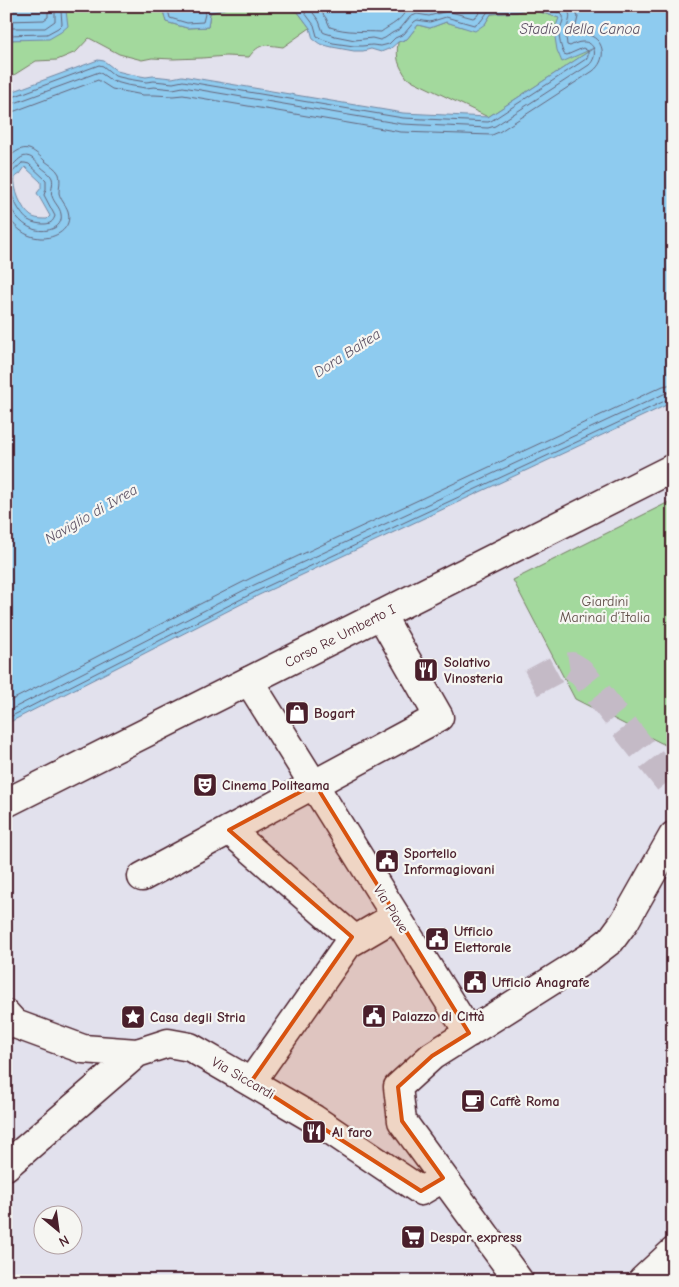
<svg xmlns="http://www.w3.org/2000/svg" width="679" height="1287" viewBox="0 0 679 1287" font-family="'Comic Neue',sans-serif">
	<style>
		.green { fill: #a3d99d; stroke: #767c64 }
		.water { fill: #8ecbef; stroke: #7386a1; fill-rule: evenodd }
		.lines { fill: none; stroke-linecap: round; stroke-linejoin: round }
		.shore { stroke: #656479; stroke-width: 1 }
		.minor-tunnel { stroke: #c4bac6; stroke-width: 28; stroke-dasharray: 28 14; stroke-linecap: butt }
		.minor-casing { stroke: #4a1f2b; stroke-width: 31 }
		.secondary-casing { stroke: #4a1f2b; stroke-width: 31 }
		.minor { stroke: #f6f6f2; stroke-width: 28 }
		.secondary { stroke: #f6f6f2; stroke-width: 28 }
		.marked { fill: #d8530f; fill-opacity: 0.2; stroke: #d8530f; stroke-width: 4; stroke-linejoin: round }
		.labels { text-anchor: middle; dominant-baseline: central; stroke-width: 4.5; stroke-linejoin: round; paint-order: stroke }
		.park-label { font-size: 14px; fill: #604e48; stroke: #f6f6f2 }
		.street-label { font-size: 14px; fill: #4a1f2b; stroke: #f6f6f2 }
		.poi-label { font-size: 14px; font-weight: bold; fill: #4a1f2b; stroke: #f6f6f2; text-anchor: start }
		.water-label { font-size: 15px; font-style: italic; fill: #5e5366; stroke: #f6f6f2 }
	</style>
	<rect width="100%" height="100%" fill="#e2e1ed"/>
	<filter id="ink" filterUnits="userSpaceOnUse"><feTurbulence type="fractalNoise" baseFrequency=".02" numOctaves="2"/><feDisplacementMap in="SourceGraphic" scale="10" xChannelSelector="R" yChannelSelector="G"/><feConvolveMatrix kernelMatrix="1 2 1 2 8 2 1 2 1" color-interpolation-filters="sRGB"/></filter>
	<g filter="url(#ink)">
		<!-- green -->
		<path class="green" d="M85,6H105L112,10L134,6H162L166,22L187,28L208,27L210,13L233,6H276L298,12L310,28L283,47C266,45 260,42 249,57L226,56L202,58L173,59L152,58L142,60L119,54L89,38L76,52L57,60L36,61L6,80V40L27,39L66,11H80Z
			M528,8L559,18L599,45L488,117L407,78C398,64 396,60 398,42L407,39L418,25L430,28L446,22L463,27L485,24L491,14L517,12Z
			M673,500V749L575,699L513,580Z"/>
		<!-- water -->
		<path class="water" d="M6,6H85L80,11H66L68,26L61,32L49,39L6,40Z
			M162,6H233L210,13L208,27L187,28L166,22Z
			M276,6H673V402L259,595L6,724V94L98,60L104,61L117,71L129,74L146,77L153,76L172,78L182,76L403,113L488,117L594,48L562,62L557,50L554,31L559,18L528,8L517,12L491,14L485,24L475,31L446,22L430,28L418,25L407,39L398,42L391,48L381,52L371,49L363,51H354L332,47L320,44L313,39L310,28L298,12ZM25,167L41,182V188L37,193L50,216L47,219C42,219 36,219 31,216C21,209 13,188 15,177L20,174Z"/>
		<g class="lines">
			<!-- shore -->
			<path class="shore" d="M167,6L170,18L187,23L203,22L206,10L215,6
				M295,6L302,9L314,25L317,36L322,39L333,43L354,46H362L372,45L381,46L389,44L395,38L404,34L414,22L417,20L430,22L446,17L474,25L481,21L489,10L517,6
				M308,6L319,21L323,32L325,33L335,36L355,40L372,38L380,40L385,38L392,33L400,29L410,17L417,14L429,16L447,11L473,18L477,16L483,6
				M317,6L326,18L330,27C347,33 364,31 381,32C386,28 391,26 396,22C404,16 404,10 415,6
				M6,21L44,20L48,17V6
				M6,28H45L55,21V12L56,6
				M6,35L47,34L58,28L62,24L61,11L65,6
				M6,99L10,98L99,65L103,66L115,76L128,79L146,82L154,81L173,83L183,81L403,118L488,122L491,121L586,59L588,56V51L583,48L567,55L564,54C561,48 559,39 559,33C560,26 564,22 563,16L560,13L539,6
				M6,105L12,104L99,72L112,81L127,85L146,88L154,87L173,89L183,87L402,124L488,128L495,126L589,65C598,57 596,41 582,42C578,42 574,44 570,46L567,45C567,41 565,36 566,32C568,20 576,13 560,6
				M6,112L15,111L98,80L112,89L143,95H154L173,96L183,95L401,132L492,135L499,132L593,71C606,61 606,41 589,35C584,33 579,35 574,34L578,17L573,6
				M6,160C23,144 29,145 45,161C50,165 56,168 59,174C61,181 59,187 59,193C60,199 66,205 68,211C73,229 55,239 40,238C24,237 14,226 6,214
				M22,163H25L29,164L46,180V189L44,195L55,216C53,222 50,224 44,224C39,224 33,223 28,220C19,214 4,185 11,174C11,173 20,165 22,163Z
				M6,169C8,167 11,166 13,165C19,159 24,153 32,158C36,161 38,164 41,167C44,170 50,173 52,178C54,184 50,191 52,196C54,203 60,207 61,214C64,230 43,233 33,229C20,224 10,210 6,197
				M6,703L251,578L663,386L673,384
				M6,712L254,585L666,393L673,392
				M6,719L257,591L669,399L673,398"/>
			<!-- minor-tunnel -->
			<path class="minor-tunnel" d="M531,683L559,668L572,666L580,671L670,784L673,779"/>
			<defs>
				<path id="minor" d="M249,681L469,1033
					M229,830L354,939
					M142,877L439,717L381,615
					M6,1014L15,1024L83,1049L137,1053L168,1043L190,1047L314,1119L421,1191L443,1178
					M251,1082L348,944L396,916
					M6,1166L137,1053
					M519,1281L402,1121L398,1087L432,1056L589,957L611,940L625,921L673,836
					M642,1281L673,1252"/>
				<path id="secondary" d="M6,803L673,468"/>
			</defs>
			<!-- minor casing -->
			<use href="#minor" class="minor-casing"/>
			<!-- secondary casing -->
			<use href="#secondary" class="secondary-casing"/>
			<!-- minor -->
			<use href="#minor" class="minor"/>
			<!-- secondary -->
			<use href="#secondary" class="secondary"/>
		</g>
	</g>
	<!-- marked area -->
	<path class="marked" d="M315,784L469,1033L432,1056L398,1087L402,1121L443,1178L421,1191L251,1082L352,937L229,830Z"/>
	<!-- icons -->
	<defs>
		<symbol id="restaurant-square" viewBox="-11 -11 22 22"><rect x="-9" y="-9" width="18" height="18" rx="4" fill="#4a1f2b" stroke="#f6f6f2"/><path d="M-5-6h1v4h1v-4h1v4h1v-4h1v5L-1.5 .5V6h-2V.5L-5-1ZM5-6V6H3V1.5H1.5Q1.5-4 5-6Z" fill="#fff"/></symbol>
		<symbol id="shop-square" viewBox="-11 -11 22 22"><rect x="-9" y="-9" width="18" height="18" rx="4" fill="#4a1f2b" stroke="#f6f6f2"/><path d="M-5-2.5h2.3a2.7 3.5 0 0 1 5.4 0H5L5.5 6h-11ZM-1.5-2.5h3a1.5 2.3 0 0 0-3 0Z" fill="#fff"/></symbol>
		<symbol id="theatre-square" viewBox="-11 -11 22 22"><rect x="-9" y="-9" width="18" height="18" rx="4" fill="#4a1f2b" stroke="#f6f6f2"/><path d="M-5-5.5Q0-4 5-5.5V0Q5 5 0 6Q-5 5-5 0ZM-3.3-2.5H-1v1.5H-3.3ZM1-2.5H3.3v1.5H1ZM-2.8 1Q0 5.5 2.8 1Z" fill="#fff"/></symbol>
		<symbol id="civic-square" viewBox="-11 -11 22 22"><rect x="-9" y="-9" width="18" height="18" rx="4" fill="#4a1f2b" stroke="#f6f6f2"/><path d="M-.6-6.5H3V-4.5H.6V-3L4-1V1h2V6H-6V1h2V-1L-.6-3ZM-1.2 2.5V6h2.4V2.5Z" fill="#fff"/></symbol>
		<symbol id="sight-square" viewBox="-11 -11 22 22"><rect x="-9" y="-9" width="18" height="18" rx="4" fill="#4a1f2b" stroke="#f6f6f2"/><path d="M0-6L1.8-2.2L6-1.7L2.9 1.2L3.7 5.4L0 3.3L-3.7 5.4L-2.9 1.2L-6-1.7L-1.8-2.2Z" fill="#fff"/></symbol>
		<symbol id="cafe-square" viewBox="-11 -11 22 22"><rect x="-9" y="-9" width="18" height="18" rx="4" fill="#4a1f2b" stroke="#f6f6f2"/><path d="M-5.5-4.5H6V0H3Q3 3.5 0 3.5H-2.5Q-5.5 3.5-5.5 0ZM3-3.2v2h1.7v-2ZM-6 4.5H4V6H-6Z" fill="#fff"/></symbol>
		<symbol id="supermarket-square" viewBox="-11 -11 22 22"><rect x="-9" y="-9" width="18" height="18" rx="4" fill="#4a1f2b" stroke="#f6f6f2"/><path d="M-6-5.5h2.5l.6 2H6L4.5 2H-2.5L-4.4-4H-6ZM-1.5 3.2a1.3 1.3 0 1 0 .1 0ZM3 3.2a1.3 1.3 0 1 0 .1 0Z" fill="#fff"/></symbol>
	</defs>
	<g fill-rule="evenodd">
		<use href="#restaurant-square" x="412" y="656" width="28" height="28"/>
		<use href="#shop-square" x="283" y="699" width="28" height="28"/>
		<use href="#theatre-square" x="191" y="771" width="28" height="28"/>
		<use href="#civic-square" x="373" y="847" width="28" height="28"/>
		<use href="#civic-square" x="423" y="925" width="28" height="28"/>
		<use href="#civic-square" x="461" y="968" width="28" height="28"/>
		<use href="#civic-square" x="360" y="1002" width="28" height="28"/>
		<use href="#sight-square" x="119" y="1003" width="28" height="28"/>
		<use href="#cafe-square" x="459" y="1087" width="28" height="28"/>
		<use href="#restaurant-square" x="300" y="1118" width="28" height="28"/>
		<use href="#supermarket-square" x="399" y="1223" width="28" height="28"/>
	</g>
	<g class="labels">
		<!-- park labels -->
		<g class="park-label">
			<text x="605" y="601">Giardini<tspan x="605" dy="16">Marinai d’Italia</tspan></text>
		</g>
		<!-- street labels -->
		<g class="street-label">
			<text transform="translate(340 636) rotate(-27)">Corso Re Umberto I</text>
			<text transform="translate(391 909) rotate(58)">Via Piave</text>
			<text transform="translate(243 1078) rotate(30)">Via Siccardi</text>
		</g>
		<!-- poi labels -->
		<g class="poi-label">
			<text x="444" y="662">Solativo<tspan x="444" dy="16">Vinosteria</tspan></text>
			<text x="314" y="713">Bogart</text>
			<text x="222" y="785">Cinema Politeama</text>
			<text x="404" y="853">Sportello<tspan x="404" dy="16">Informagiovani</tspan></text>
			<text x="454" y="931">Ufficio<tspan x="454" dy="16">Elettorale</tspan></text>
			<text x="492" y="982">Ufficio Anagrafe</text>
			<text x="392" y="1016">Palazzo di Città</text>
			<text x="150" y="1017">Casa degli Stria</text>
			<text x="490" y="1101">Caffè Roma</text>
			<text x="332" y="1132">Al faro</text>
			<text x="430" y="1237">Despar express</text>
		</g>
		<!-- water labels -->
		<g class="water-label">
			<text x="580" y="29">Stadio della Canoa</text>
			<text transform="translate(347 353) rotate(-33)">Dora Baltea</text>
			<text transform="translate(91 514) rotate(-30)">Naviglio di Ivrea</text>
		</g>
	</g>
	<!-- margin -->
	<rect width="679" height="1287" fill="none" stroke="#f6f6f2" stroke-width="25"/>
	<rect x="12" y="12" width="654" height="1262" fill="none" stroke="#4a1f2b" stroke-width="2" filter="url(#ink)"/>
	<!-- north arrow -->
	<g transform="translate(58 1230) rotate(151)"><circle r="24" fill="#f6f6f2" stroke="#b1a0a2"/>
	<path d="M0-4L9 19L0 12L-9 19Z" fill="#4a1f2b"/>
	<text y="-8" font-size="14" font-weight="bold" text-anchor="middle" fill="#4a1f2b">N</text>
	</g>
</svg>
